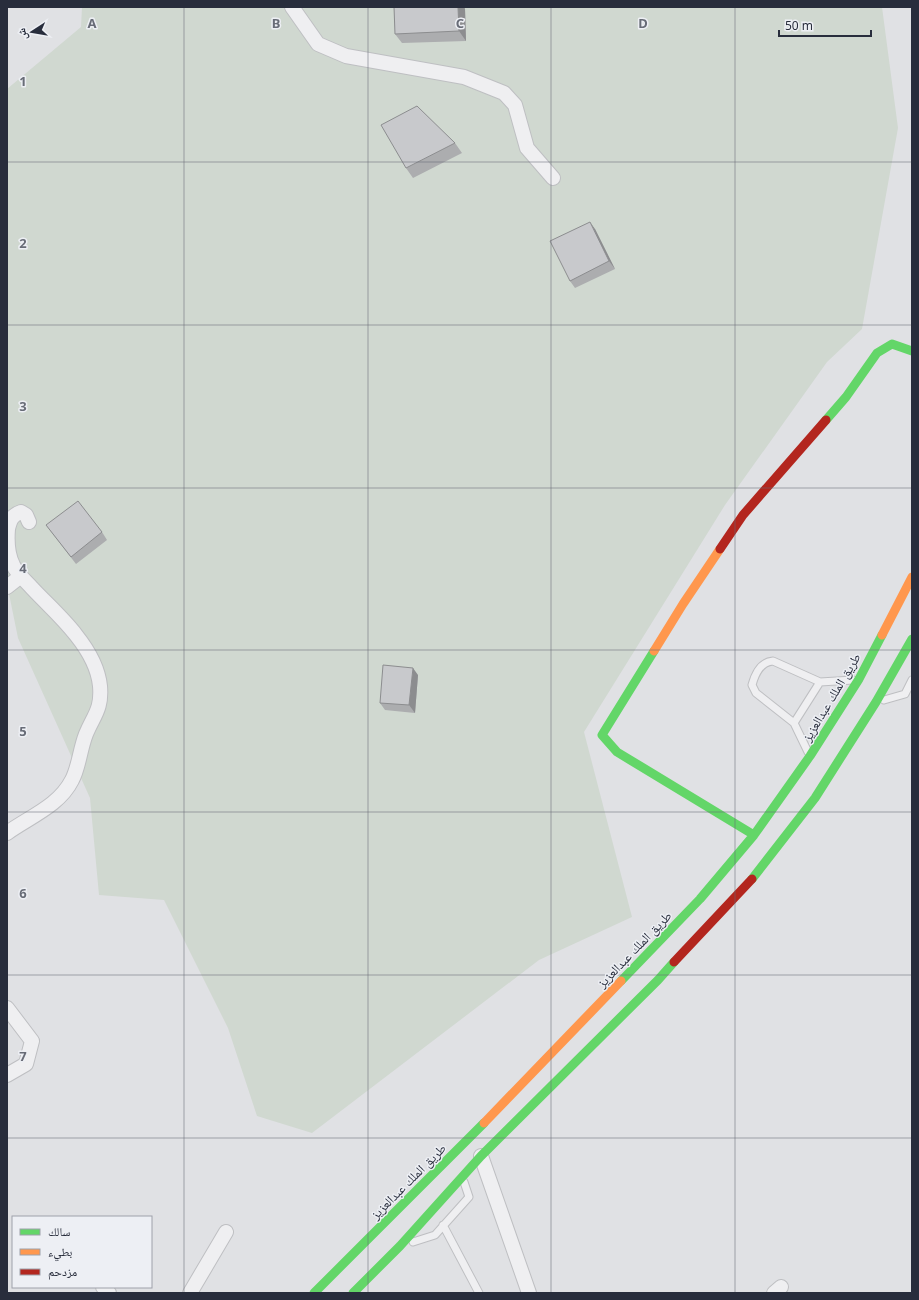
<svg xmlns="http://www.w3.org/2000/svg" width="919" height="1300" viewBox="0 0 919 1300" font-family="'Noto Sans','Noto Naskh Arabic',sans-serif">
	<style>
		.green { fill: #d0d8d0 }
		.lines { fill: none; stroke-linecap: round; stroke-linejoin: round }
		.lane-casing { stroke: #bebfc2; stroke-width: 9 }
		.street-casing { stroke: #bebfc2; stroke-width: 16 }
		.lane { stroke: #efeff1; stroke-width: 7 }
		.street { stroke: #efeff1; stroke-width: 14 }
		.fast { stroke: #63d668; stroke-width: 9 }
		.slow { stroke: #ff974d; stroke-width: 9 }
		.jam { stroke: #b3261e; stroke-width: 9 }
		.wall { fill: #acadaf }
		.shaded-wall { fill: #8c8d8f }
		.building { fill: #c8c9cc; stroke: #8c8d8f }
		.grid { fill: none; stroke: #686c77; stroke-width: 1; stroke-opacity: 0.55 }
		.labels { text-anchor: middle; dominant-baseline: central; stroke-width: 3; stroke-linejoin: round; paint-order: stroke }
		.street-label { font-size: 13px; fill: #282d3c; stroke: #edeff4 }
		.grid-label { font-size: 13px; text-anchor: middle; font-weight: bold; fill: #686c77; stroke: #edeff4; stroke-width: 3; stroke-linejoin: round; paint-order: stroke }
	</style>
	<rect width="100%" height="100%" fill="#e0e1e4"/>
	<!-- green -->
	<path class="green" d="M82,7H882L898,128L862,329L827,362L725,505L584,732L632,917L539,960L312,1133L257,1116L228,1028L164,900L99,895L90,798L18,638L7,584V461L8,458L7,457V89L81,27Z"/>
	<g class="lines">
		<defs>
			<path id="lane" d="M884,700L905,694L912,680
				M794,723L820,682
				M808,752L794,723L756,693L752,685C755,674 760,662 773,661L820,682L853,680
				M443,1225L479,1293
				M413,1242L435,1235L469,1197L464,1182"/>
			<path id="street" d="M292,7L318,44L346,56L464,77L504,93L515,105L527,148L553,178
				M7,587L21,576
				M7,833C29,817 59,806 72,780C79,767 80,749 86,734C94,715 102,709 100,686C98,666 88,650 76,635C63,618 47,604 32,588C26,581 17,574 13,565C8,555 7,541 8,529C10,520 12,515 21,512L26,515L29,522
				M7,1008L32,1041L26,1064L7,1075
				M481,1156L529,1293
				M103,1287L109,1293
				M190,1293L226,1232
				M774,1293L781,1287"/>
		</defs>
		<!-- lane casing -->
		<use href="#lane" class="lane-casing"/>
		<!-- street casing -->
		<use href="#street" class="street-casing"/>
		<!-- lane -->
		<use href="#lane" class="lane"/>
		<!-- street -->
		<use href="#street" class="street"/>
		<!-- fast -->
		<path class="fast" d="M826,420L846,397L877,353L892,344L912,351
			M654,651L602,735L617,752L754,835
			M752,879L815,798L876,702L912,639
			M621,981L700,899L754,835L810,756L859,679L882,635
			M314,1293L484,1123
			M353,1293L400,1246L481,1156L658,980L674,962"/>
		<!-- slow -->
		<path class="slow" d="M882,635L912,577
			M654,651L683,604L720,549
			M484,1123L621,981"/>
		<!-- jam -->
		<path class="jam" d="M720,549L743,515L826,420
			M674,962L752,879"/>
	</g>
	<!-- wall -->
	<path class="wall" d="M394,7H464L465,9L466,41L402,43L395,34Z
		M455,143L462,153L413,178L406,168Z
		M595,229L615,269L575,288L570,281Z
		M46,525L102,532L107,540L76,564Z
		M418,675L415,713L385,710L380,703Z"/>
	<!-- shaded-wall -->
	<path class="shaded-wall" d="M458,7H464L465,9L466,41L459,31Z
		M590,222L595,229L615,269L609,261Z
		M413,668L418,675L415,713L409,705Z"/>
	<!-- building -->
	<path class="building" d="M394,7H458L459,31L395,34Z
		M417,106L455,143L406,168L381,125Z
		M590,222L609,261L570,281L550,241Z
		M78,501L102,532L71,557L46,525Z
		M383,665L413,668L409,705L380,703Z"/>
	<!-- grid -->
	<path class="grid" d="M184,7V1293M368,7V1293M551,7V1293M735,7V1293M7,162H912M7,325H912M7,488H912M7,650H912M7,812H912M7,975H912M7,1138H912"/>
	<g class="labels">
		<!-- street labels -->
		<g class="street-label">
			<text transform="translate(831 697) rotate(-59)">طريق الملك عبدالعزيز</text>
			<text transform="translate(634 949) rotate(-46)">طريق الملك عبدالعزيز</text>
			<text transform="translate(408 1181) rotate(-45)">طريق الملك عبدالعزيز</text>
		</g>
	</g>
	<g class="grid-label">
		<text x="92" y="28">A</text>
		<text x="276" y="28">B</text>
		<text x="460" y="28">C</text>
		<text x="643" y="28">D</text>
		<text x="23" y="86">1</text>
		<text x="23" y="248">2</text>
		<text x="23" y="411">3</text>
		<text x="23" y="573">4</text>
		<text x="23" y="736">5</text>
		<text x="23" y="898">6</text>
		<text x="23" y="1061">7</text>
	</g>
	<!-- border -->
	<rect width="919" height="1300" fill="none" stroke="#282d3c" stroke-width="16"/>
	<!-- legend -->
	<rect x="12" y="1216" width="140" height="72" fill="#edeff4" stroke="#9ea1aa"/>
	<rect x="20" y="1229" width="20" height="6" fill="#63d668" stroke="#9ea1aa"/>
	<text x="48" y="1236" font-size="12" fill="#282d3c">سالك</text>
	<rect x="20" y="1249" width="20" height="6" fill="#ff974d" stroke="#9ea1aa"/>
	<text x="48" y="1256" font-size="12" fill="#282d3c">بطيء</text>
	<rect x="20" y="1269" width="20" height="6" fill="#b3261e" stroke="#9ea1aa"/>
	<text x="48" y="1276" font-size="12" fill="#282d3c">مزدحم</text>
	<!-- north arrow -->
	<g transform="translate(32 32) rotate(258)" stroke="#edeff4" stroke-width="3" paint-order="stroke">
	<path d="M0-3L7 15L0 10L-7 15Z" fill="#282d3c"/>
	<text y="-6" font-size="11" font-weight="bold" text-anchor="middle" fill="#282d3c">ش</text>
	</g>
	<!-- scale -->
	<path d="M779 30v6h92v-6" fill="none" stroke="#282d3c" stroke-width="2"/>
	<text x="785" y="30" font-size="12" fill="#282d3c" stroke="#edeff4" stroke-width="3" paint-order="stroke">50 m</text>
</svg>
